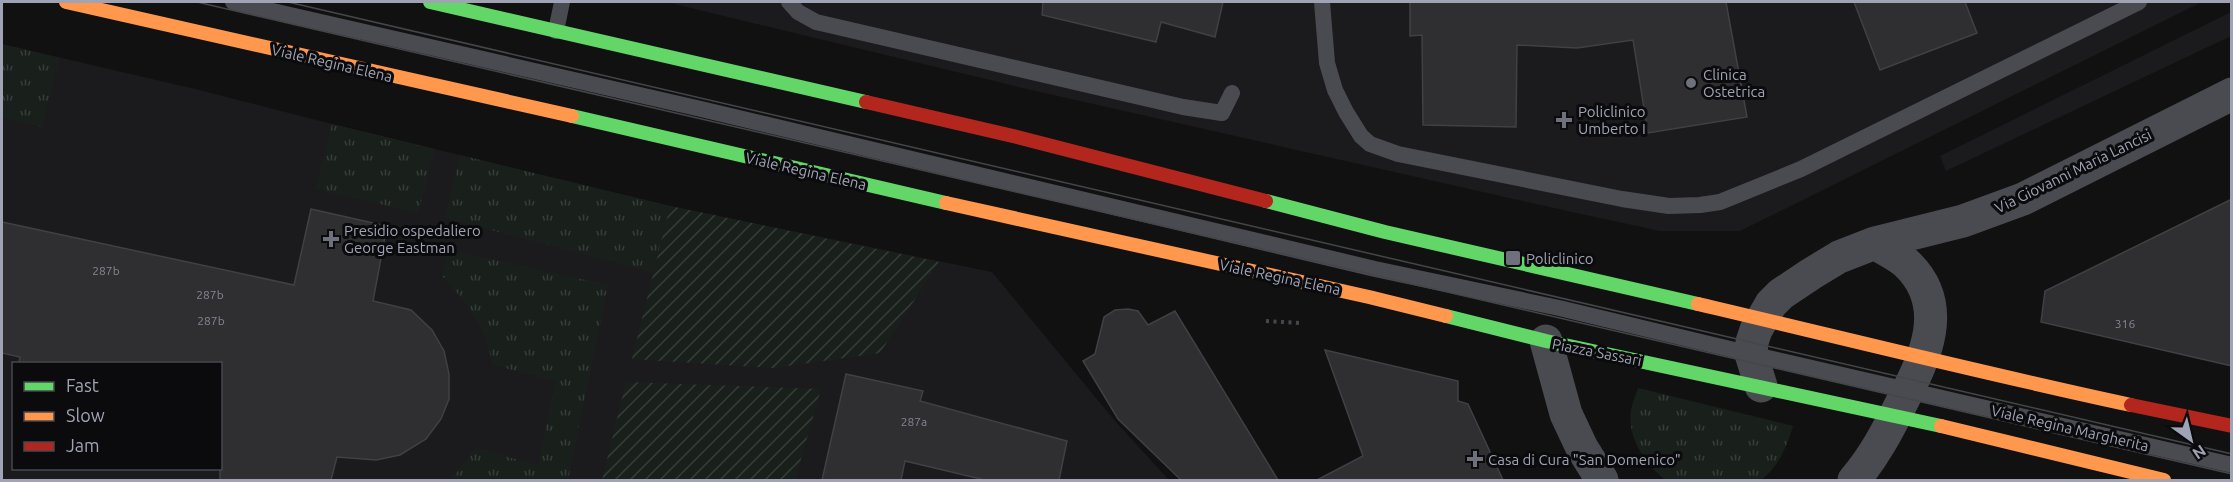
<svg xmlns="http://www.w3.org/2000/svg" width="2233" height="482" viewBox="0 0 2233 482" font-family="Ubuntu,sans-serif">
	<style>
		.built { fill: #1b1b1d; fill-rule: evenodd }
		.grass { fill: url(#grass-tufts) }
		.garden { fill: url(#garden-furrows) }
		.building { fill: #2f2f31; stroke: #404045; stroke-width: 1.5 }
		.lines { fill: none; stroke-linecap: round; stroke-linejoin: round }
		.path { stroke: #46474c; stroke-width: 4; stroke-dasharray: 3 4.5; stroke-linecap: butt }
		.lane { stroke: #4a4b51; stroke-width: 16 }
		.street { stroke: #4a4b51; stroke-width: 33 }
		.fast { stroke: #63d668; stroke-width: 14 }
		.slow { stroke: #ff974d; stroke-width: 14 }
		.jam { stroke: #b3261e; stroke-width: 14 }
		.tram { stroke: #45464a; stroke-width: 1.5 }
		.poi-dot { fill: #6e707b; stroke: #0b0b0d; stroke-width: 2 }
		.labels { text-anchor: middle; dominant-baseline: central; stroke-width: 6; stroke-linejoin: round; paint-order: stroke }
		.number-label { font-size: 12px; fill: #848693 }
		.street-label { font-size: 15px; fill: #a0a3b4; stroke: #0b0b0d }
		.poi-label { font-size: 15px; fill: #a0a3b4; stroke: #0b0b0d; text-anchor: start }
	</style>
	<defs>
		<pattern id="grass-tufts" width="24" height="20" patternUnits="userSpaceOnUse" patternTransform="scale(1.5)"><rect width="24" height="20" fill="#19201b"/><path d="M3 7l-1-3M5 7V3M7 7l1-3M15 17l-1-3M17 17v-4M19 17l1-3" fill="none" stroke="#373d3a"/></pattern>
		<pattern id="garden-furrows" width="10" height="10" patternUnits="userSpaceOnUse" patternTransform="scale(1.5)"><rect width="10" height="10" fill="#19201b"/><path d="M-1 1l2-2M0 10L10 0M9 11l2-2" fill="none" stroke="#373d3a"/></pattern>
	</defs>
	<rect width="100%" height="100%" fill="#111"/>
	<!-- built -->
	<path class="built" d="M666,2H2202L1740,231H1660L1572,212L1031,90Z
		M2231,12V36L1946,171L1940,156Z
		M2,44L195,89L332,124L670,206L992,272L1115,421L1169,480H2ZM14,364H220V468H14Z"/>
	<!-- grass -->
	<path class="grass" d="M2,44L59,58L42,127L2,117Z
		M332,124L435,149L418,213L316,189Z
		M460,155L670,206L653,272L445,218Z
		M448,250L608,285L568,480H448L455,475L475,448L538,465L556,381L493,365C485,326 469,305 442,276Z
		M1638,388L1793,426C1786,448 1779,466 1761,480H1665C1646,464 1627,438 1631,411C1632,403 1636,395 1638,388Z"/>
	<!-- garden -->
	<path class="garden" d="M670,206L939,262L880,353L773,368L632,359Z
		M626,382L821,389L795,480H602Z"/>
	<!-- building -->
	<path class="building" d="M1043,2H1223L1215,37L1161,22L1156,42L1042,15Z
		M1410,2H1726L1747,117L1648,133L1633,40L1577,48L1517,45L1516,127L1423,125L1422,35L1410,36Z
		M1854,2H1965L1977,33L1880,70Z
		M2232,199V366L2041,322L2045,291Z
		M311,209L387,226L373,301L411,310L432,330L444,351L449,374V399L441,419L426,439L400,455L376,460L337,457L331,480H220V363H19L20,357L2,353V222L294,285Z
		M1128,309L1138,311L1148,325L1175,311L1278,480H1181L1118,419L1083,361L1095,354L1104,317L1115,310Z
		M1325,350L1458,381V401L1468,404L1503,480H1317L1363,456Z
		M846,374L923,391L920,401L1067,441L1059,480H985L905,461L901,480H822Z"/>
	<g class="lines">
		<!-- path -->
		<path class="path" d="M1266,321L1299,323"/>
		<!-- lane -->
		<path class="lane" d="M233,2L701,109L1375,269L1559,308L1751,354L2232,465
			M789,2L798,12L816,22L1183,107L1222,113L1232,93
			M1322,2L1327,63L1335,90L1346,112L1361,136L1370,144L1398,154L1622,199L1669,206L1700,205L1720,202L1801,169L2139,2
			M556,31L562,2"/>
		<!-- street -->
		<path class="street" d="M1546,341L1566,414L1582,448L1602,480
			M1761,386L1751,354L1752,342L1756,330L1771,304L1781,294L1811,274L1839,257L1875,243L1963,221L2023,199L2232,94
			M1854,480C1874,457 1888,430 1902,402C1925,358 1951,305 1906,263C1897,255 1885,250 1875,243"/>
		<!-- fast -->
		<path class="fast" d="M430,2L866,102
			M572,116L946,203
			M1266,201L1385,232L1698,304
			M1446,316L1546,341L1941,426"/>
		<!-- slow -->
		<path class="slow" d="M66,2L572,116
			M946,203L1369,297L1446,316
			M1698,304C1843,338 1986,374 2131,405
			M1941,426L2164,480"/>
		<!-- jam -->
		<path class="jam" d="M866,102L1017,137L1266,201
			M2131,405L2232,426"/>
		<!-- tram -->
		<path class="tram" d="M197,2L2232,474
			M288,2L2232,454"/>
	</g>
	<!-- markers -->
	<g class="poi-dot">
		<circle cx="1691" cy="83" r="6"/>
		<path d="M1561 111h6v6h6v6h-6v6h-6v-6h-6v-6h6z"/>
		<path d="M328 230h6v6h6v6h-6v6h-6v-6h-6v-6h6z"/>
		<rect x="1505" y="250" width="16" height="16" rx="3"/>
		<path d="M1472 450h6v6h6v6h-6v6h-6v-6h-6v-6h6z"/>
	</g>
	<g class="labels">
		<!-- number labels -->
		<g class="number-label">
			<text x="106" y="270">287b</text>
			<text x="210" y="294">287b</text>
			<text x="211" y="320">287b</text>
			<text x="2125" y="323">316</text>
			<text x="914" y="421">287a</text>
		</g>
		<!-- street labels -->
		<g class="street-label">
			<text transform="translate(332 63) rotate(13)">Viale Regina Elena</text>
			<text transform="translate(806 171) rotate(13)">Viale Regina Elena</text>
			<text transform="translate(2073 171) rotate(-26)">Via Giovanni Maria Lancisi</text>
			<text transform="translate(1280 277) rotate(12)">Viale Regina Elena</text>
			<text transform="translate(1597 352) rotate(11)">Piazza Sassari</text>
			<text transform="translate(2070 428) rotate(13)">Viale Regina Margherita</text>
		</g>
		<!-- poi labels -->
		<g class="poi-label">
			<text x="1703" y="74">Clinica<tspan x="1703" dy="17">Ostetrica</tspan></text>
			<text x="1578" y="111">Policlinico<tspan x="1578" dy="17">Umberto I</tspan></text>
			<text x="344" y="230">Presidio ospedaliero<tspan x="344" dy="17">George Eastman</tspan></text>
			<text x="1526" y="258">Policlinico</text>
			<text x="1488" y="459">Casa di Cura "San Domenico"</text>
		</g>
	</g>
	<!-- border -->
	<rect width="2233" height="482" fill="none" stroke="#a0a3b4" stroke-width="6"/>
	<!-- legend -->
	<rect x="12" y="362" width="210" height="108" fill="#0b0b0d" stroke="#474850" stroke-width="1.5"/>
	<rect x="24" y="382" width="30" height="9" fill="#63d668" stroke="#474850" stroke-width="1.5"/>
	<text x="66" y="392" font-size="18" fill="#a0a3b4">Fast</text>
	<rect x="24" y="412" width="30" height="9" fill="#ff974d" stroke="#474850" stroke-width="1.5"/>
	<text x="66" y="422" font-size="18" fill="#a0a3b4">Slow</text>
	<rect x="24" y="442" width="30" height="9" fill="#b3261e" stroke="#474850" stroke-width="1.5"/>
	<text x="66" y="452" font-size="18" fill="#a0a3b4">Jam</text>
	<!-- north arrow -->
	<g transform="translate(2191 440) rotate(146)" stroke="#0b0b0d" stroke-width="4.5" paint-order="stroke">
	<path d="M0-4.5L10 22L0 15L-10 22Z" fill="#a0a3b4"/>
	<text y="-9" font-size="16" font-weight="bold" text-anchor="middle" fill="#a0a3b4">N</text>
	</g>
</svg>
